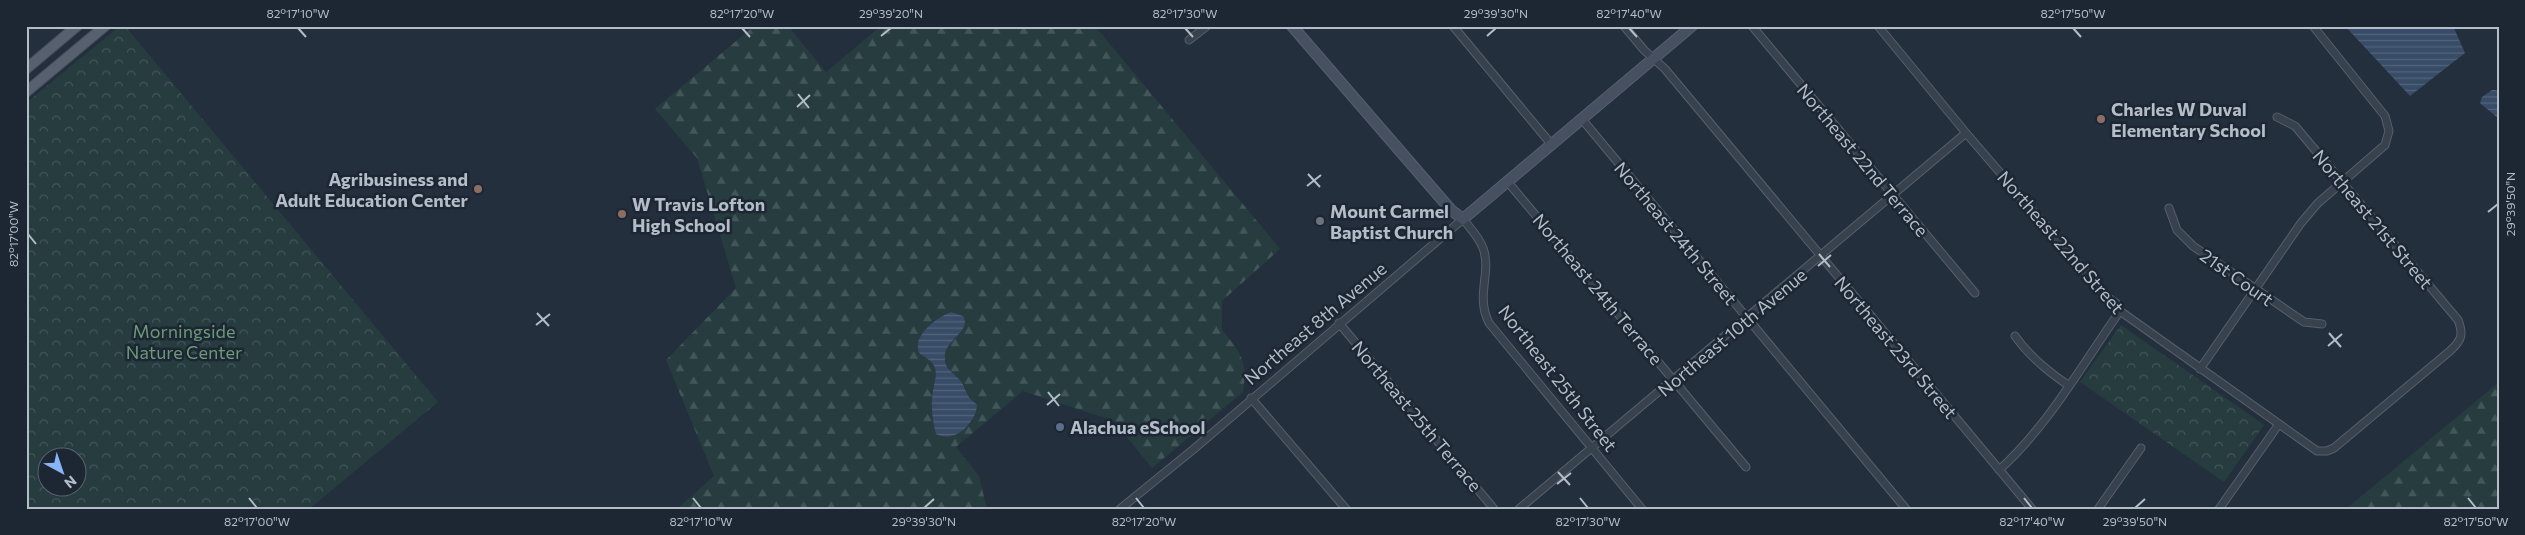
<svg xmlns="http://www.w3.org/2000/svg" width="2525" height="535" viewBox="0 0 2525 535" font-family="Commissioner,sans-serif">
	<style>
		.forest { fill: url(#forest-firs); fill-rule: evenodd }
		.park { fill: url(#park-crowns); fill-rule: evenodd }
		.water { fill: url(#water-rules) }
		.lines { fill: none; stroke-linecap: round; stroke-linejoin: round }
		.street-casing { stroke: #565f6c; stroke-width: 9 }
		.secondary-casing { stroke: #565f6c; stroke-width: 12 }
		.primary-casing { stroke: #414a57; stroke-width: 12 }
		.street { stroke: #38414e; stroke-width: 7 }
		.secondary { stroke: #465061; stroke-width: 10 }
		.primary { stroke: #56606e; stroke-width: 10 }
		.ticks { fill: none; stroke: #b4bcc9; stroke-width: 2 }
		.education-dot { fill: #8d6e63; stroke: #1d2633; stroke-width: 2 }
		.worship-dot { fill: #6b7280; stroke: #1d2633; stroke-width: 2 }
		.service-dot { fill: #5c6f8a; stroke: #1d2633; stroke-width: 2 }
		.labels { text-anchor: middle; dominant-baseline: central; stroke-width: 5; stroke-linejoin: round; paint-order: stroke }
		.poi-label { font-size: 18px; font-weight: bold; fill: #b4bcc9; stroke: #1d2633; text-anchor: start }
		.street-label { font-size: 18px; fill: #b4bcc9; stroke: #1d2633 }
		.park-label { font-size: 18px; fill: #6b9a76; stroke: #1d2633 }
		.neatline { fill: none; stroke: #b4bcc9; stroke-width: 2 }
		.ticks-label { font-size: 12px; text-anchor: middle; fill: #b4bcc9 }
	</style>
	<defs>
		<pattern id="forest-firs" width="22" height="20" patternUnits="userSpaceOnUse" patternTransform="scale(1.25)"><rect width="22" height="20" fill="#263c3f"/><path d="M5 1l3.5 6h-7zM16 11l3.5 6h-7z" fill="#435659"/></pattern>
		<pattern id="park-crowns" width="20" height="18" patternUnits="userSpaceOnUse" patternTransform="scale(1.25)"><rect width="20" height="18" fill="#263c3f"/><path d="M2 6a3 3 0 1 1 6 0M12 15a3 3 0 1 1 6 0" fill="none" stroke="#435659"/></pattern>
		<pattern id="water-rules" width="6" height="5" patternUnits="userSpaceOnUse" patternTransform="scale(1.25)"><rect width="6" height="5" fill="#394c67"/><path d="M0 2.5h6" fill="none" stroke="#53647b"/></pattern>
	</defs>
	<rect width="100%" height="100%" fill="#242f3e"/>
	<!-- forest -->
	<path class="forest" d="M754,26H788L826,72L881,26H1095L1280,249L1222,301V330C1241,353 1248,361 1243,392L1152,468L1114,421L1023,391L956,447L979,476L987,509H677L714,476L666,360L736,288L697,158L655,109ZM951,312L963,316C974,333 930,346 948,370C951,374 956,376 960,380C966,387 966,397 975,402L972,423C961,431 952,438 938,435C932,423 931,410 932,397C934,376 944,366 920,354C915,334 934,318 951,312Z
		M2499,382V509H2346Z"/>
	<!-- park -->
	<path class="park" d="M120,26H125L438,402L309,509H26V103ZM48,458H78V488H48Z
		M2121,325L2264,425L2224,482L2080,382Z"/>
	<!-- water -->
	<path class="water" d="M2345,26H2453L2465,53L2410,96Z
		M2492,90H2496L2499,93V119L2480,103L2482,97Z
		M951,312L963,316C972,330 947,340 945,354C943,368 951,371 959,379C964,384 965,391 969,397C971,400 974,401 977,405C976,423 955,444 936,434C933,422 931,410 932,398C934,376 944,367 920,354C910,337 937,317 951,312Z"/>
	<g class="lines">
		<defs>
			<path id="street" d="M1453,26L1551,144
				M1624,26L1644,50L1665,69L2032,509
				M1752,26L1975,293
				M1878,26L1966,133L2107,297L2116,303L2120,311L2317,451H2327L2334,448L2450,351C2461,341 2464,335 2458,320L2295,126L2277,117
				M1189,40L1207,26
				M1581,118L1906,509
				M1507,181L1746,467
				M2169,208L2177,230L2193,246L2304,322L2322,324
				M1339,323L1494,509
				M2015,336C2030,357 2047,371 2068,385
				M2200,369L2301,223L2318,203L2385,145L2389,131L2385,116L2313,26
				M1251,398L1346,509
				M1999,470C2048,426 2082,365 2120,311
				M1120,509L1195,448L1463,219C1470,228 1479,237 1483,248C1492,273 1475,295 1489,323L1642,509
				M1519,509L1966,133
				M2098,509L2141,448
				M2219,509L2279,424"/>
			<path id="secondary" d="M1292,26L1451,210L1463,219L1692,26"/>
			<path id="primary" d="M26,69L77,26
				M26,92L105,26"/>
		</defs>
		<!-- street casing -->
		<use href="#street" class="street-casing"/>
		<!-- secondary casing -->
		<use href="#secondary" class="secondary-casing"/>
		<!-- primary casing -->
		<use href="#primary" class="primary-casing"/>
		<!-- street -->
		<use href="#street" class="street"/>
		<!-- secondary -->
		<use href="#secondary" class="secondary"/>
		<!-- primary -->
		<use href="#primary" class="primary"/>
	</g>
	<!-- ticks -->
	<path class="ticks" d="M298,28L306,37M742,28L750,37M1185,28L1193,37M1629,28L1637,37M2073,28L2081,37M881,36L891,28M1487,36L1496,28M798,94L809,108M797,107L810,95M1308,174L1320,187M1307,186L1321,175M2488,212L2498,204M28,234L36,244M1819,254L1830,267M1818,266L1831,255M537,313L549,326M536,325L550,314M2329,333L2341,347M2328,346L2342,334M1048,392L1059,406M1047,405L1060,394M1558,472L1570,485M1557,484L1571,473M249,498L257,508M693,498L701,508M1136,498L1144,508M1580,498L1588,508M2024,498L2032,508M2468,498L2476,508M924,508L934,499M2135,508L2145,499"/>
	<!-- markers -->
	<g class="education-dot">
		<circle cx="2101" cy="119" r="5"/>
		<circle cx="478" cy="189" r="5"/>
		<circle cx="622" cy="214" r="5"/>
	</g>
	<circle class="worship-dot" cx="1320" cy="221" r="5"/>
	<circle class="service-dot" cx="1060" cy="427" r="5"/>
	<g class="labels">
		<!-- poi labels -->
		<g class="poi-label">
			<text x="2111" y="109">Charles W Duval<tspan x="2111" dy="21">Elementary School</tspan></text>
			<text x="468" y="179" text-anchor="end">Agribusiness and<tspan x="468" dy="21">Adult Education Center</tspan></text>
			<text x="632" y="204">W Travis Lofton<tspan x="632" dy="21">High School</tspan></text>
			<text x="1330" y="211">Mount Carmel<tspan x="1330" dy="21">Baptist Church</tspan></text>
			<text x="1070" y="427">Alachua eSchool</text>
		</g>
		<!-- street labels -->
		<g class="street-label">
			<text transform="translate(1863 160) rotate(50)">Northeast 22nd Terrace</text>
			<text transform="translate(2373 219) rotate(50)">Northeast 21st Street</text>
			<text transform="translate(1676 233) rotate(50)">Northeast 24th Street</text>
			<text transform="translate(2061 242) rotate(49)">Northeast 22nd Street</text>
			<text transform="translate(2237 277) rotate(35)">21st Court</text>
			<text transform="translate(1598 289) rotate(50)">Northeast 24th Terrace</text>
			<text transform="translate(1315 323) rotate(-40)">Northeast 8th Avenue</text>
			<text transform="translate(1732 332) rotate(-40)">Northeast 10th Avenue</text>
			<text transform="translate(1896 347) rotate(50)">Northeast 23rd Street</text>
			<text transform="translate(1558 378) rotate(52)">Northeast 25th Street</text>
			<text transform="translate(1417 416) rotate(50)">Northeast 25th Terrace</text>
		</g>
		<!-- park labels -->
		<g class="park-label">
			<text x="184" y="331">Morningside<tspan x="184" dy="21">Nature Center</tspan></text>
		</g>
	</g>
	<!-- border -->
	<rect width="2525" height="535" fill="none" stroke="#1d2633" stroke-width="55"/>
	<!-- north arrow -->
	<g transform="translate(62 472) rotate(140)"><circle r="24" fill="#1d2633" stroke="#59626f"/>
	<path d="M0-4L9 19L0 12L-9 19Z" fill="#8ab4f8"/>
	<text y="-8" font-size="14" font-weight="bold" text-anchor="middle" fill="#b4bcc9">N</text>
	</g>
	<rect x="28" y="28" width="2470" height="480" class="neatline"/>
	<g class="ticks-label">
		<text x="298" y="18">82°17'10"W</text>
		<text x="742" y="18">82°17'20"W</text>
		<text x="891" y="18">29°39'20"N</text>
		<text x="1185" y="18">82°17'30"W</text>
		<text x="1496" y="18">29°39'30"N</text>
		<text x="1629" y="18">82°17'40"W</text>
		<text x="2073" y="18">82°17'50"W</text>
		<text transform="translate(2511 204) rotate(-90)" y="4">29°39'50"N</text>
		<text transform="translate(14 234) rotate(-90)" y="4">82°17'00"W</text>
		<text x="257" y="526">82°17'00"W</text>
		<text x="701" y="526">82°17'10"W</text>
		<text x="924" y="526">29°39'30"N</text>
		<text x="1144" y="526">82°17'20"W</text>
		<text x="1588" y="526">82°17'30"W</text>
		<text x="2032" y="526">82°17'40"W</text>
		<text x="2135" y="526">29°39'50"N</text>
		<text x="2476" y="526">82°17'50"W</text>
	</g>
</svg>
